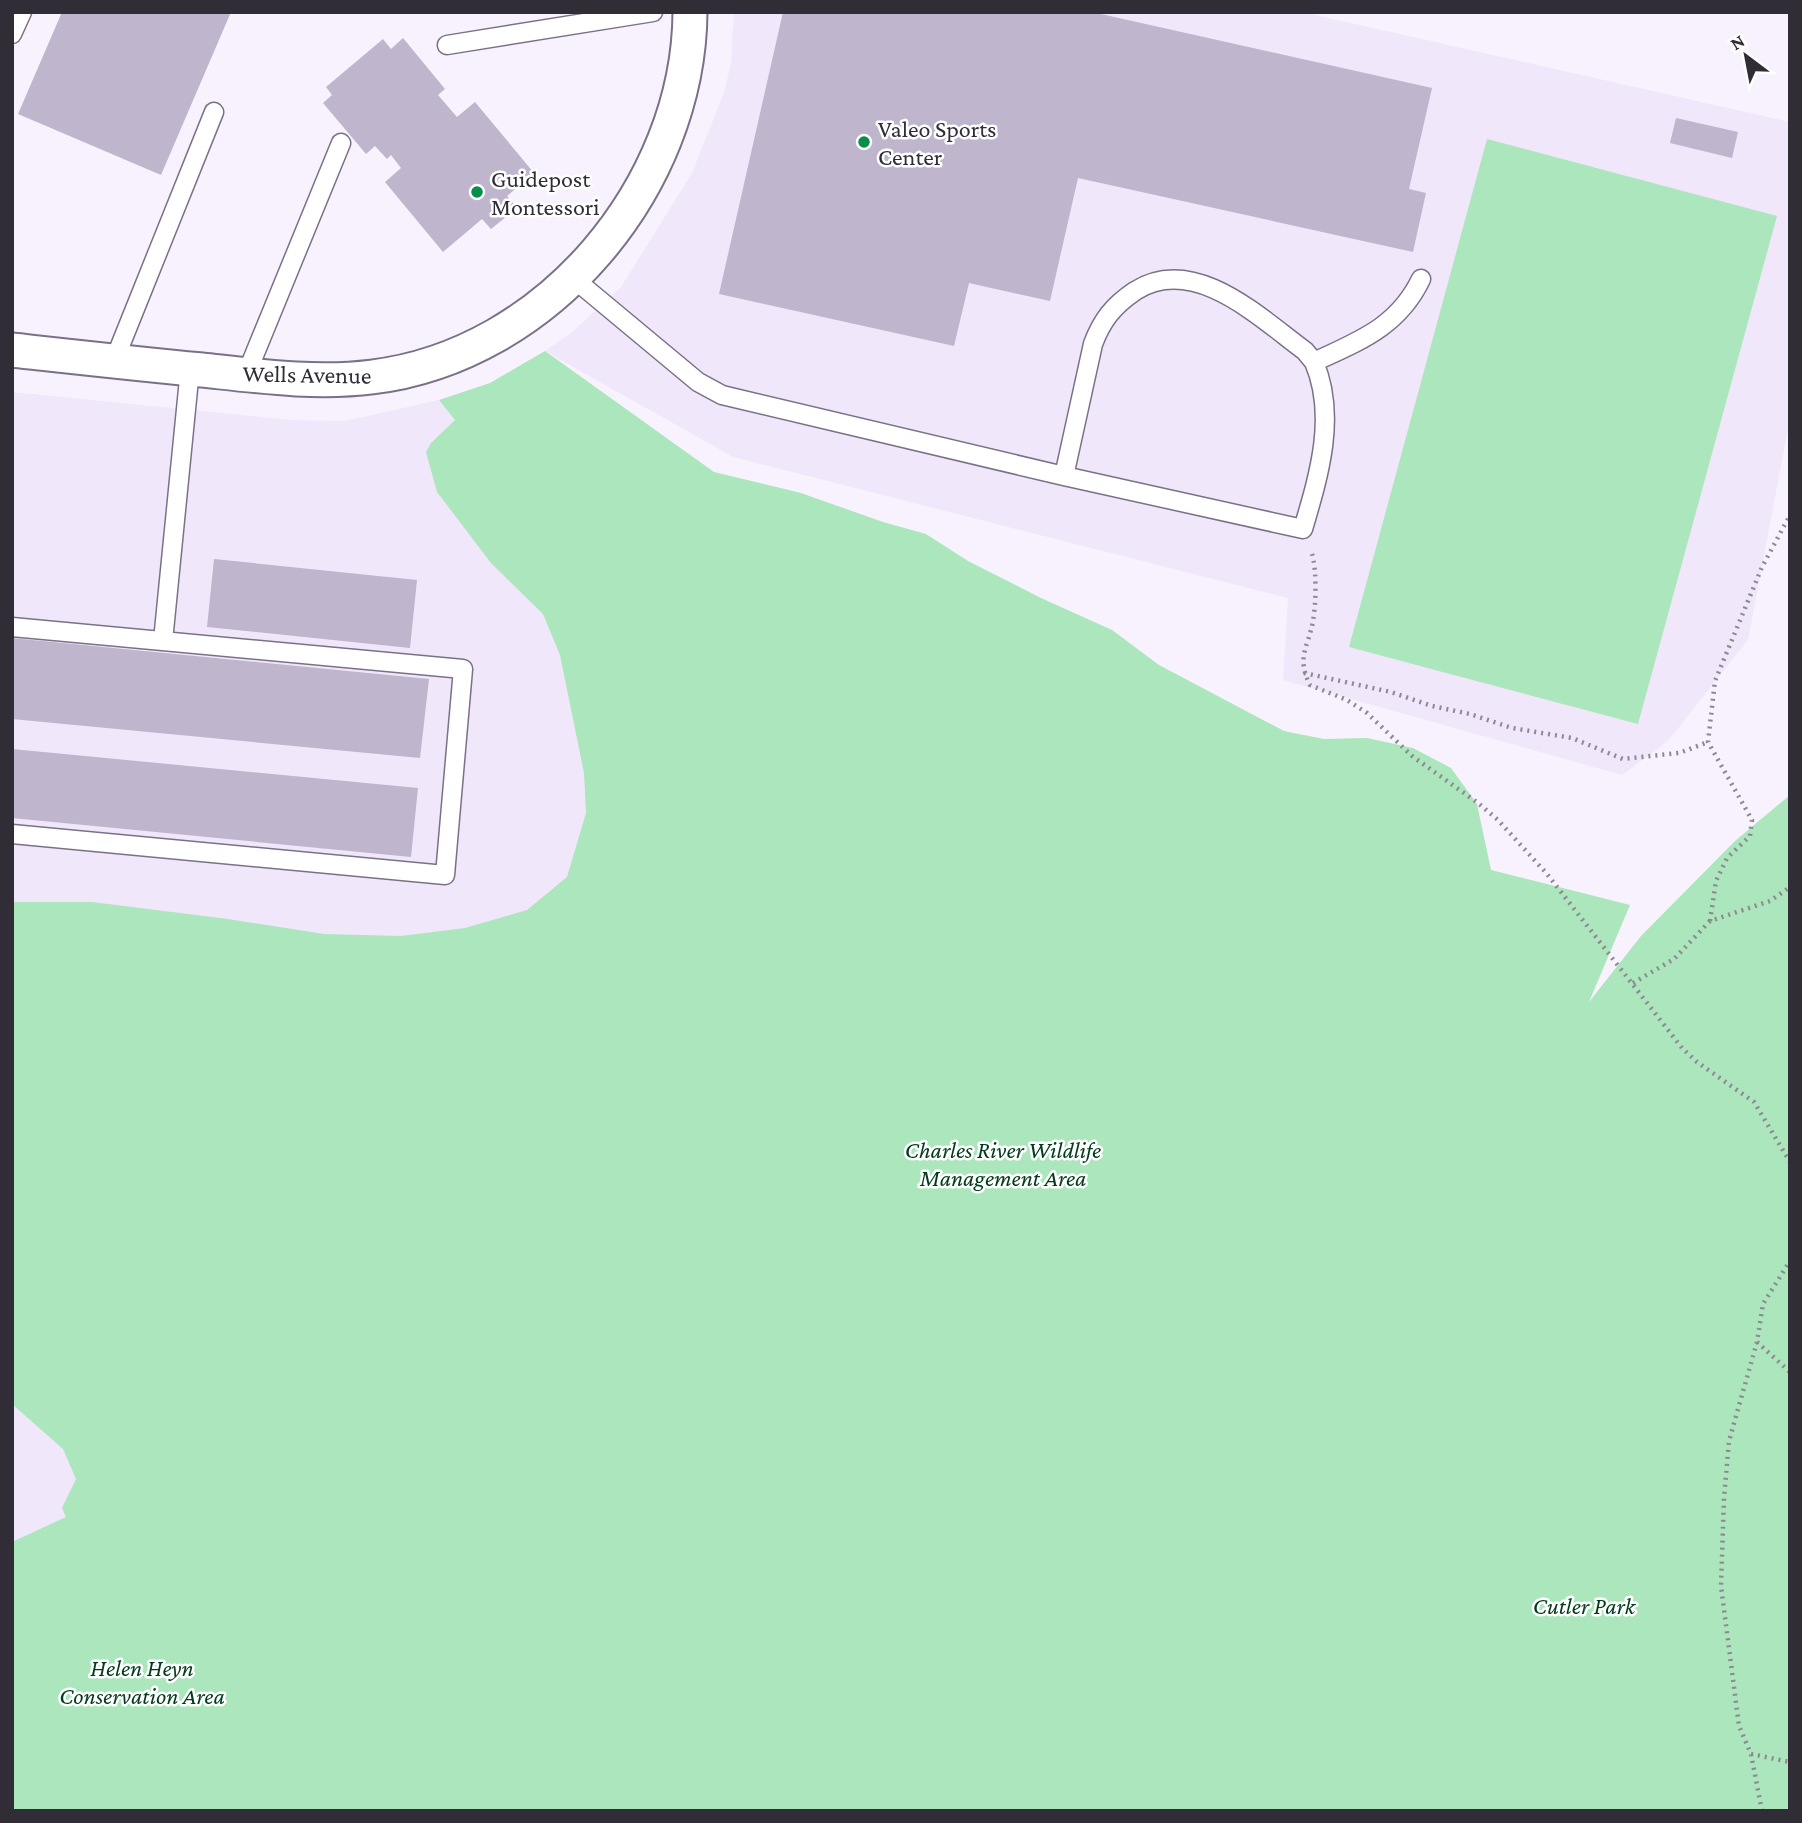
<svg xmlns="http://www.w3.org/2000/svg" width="1802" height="1823" viewBox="0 0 1802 1823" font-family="'Crimson Pro',serif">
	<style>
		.built { fill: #f0e7fb }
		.green { fill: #ace6bc }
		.building { fill: #bfb5cd }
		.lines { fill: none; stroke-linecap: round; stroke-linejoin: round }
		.lane-casing { stroke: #7b7187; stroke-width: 21 }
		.street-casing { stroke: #7b7187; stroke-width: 37 }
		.path { stroke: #8d8892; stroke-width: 4.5; stroke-dasharray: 2 5; stroke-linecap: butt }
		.lane { stroke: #fff; stroke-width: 18 }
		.street { stroke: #fff; stroke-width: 33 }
		.poi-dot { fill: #088e4b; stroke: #fff; stroke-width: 2.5 }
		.labels { text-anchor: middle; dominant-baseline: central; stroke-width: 5; stroke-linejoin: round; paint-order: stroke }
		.poi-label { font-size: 24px; fill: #312d36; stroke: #fff; text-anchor: start }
		.street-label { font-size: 24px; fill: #312d36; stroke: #fff }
		.park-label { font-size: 24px; font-style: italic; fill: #003b1b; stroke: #fff }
	</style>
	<rect width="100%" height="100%" fill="#f7f2fd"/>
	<!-- built -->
	<path class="built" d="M734,12H1302L1790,122V418L1748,640L1668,741L1622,775L1283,680L1288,598L733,457L545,351L571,333L621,287L692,173L724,93L731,63Z
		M12,392L291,420L345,421L439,400L500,478L617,734L549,1560L12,1549Z"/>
	<!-- green -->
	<path class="green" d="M1487,139L1777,216L1638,724L1349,647Z
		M545,351L714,472L801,493L883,522L926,534L968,561L1041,598L1112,630L1159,665L1284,731L1324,739L1367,738L1413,748L1451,768L1477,804L1491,870L1630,905L1589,1002L1641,936L1735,841L1790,795V1811H12V1542L66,1517L62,1508L76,1479L63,1449L12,1404V902H92L228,919L324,934L401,936L465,928L527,910L567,877L586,813L584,773L560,655L543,614L491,563L437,492L426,452L431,443L455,420L439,400L490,383Z"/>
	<!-- building -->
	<path class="building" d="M62,12H231L161,175L18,114Z
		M783,12H1092L1432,88L1409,189L1426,193L1413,252L1078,178L1050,301L969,283L954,346L719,294Z
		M403,38L445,89L438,95L457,117L475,102L534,173L507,196L517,208L491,229L482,219L443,252L385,182L401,168L391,155L387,159L375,146L366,154L323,103L332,95L326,87L383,39L391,49Z
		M1676,118L1738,132L1732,158L1670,143Z
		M214,559L417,580L410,648L207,627Z
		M12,638L429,679L420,758L12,719Z
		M12,749L418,788L411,857L12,818Z"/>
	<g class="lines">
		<defs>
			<path id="lane" d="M12,34L22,12
				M447,45L653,12
				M573,278L698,382L722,395L1064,476L1303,529C1319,475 1337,416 1314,362C1359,341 1398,327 1421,279
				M114,361L214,112
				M246,375L341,143
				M1064,476L1093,344C1102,320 1113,306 1135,291C1194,253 1260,318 1305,351L1314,362
				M12,627L463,669L445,875L12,834
				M163,641L190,369"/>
			<path id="street" d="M12,350C76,357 139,364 202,370C258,376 316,384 372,377C547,356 689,187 690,12"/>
		</defs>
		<!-- lane casing -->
		<use href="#lane" class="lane-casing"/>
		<!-- street casing -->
		<use href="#street" class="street-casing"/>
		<!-- path -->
		<path class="path" d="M1312,554C1317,570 1316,604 1313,621C1308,648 1296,657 1310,685L1347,700L1367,713L1412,756L1478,803L1498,820L1547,874L1682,1048L1697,1062L1754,1102L1790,1162
			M1304,673L1391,692L1432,706L1470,714L1512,728L1572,738L1623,759L1679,753L1708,742
			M1710,921L1716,881L1727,858L1750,836L1752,820L1708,742L1715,681L1762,567L1790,515
			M1633,983L1674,959L1710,921L1770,901L1790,887
			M1757,1342L1790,1372
			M1751,1754L1790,1762
			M1762,1811L1751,1754L1739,1726L1721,1586L1724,1498L1729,1441L1757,1342L1763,1304L1790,1261"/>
		<!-- lane -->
		<use href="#lane" class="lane"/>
		<!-- street -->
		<use href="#street" class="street"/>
	</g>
	<!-- markers -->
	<g class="poi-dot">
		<circle cx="864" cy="142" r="7"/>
		<circle cx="477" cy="192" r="7"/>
	</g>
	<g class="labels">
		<!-- poi labels -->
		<g class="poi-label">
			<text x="878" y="128">Valeo Sports<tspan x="878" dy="28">Center</tspan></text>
			<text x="491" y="178">Guidepost<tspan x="491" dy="28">Montessori</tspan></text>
		</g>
		<!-- street labels -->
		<g class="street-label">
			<text transform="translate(307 374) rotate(1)">Wells Avenue</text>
		</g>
		<!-- park labels -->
		<g class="park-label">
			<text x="1003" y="1149">Charles River Wildlife<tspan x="1003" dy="28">Management Area</tspan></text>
			<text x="1584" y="1605">Cutler Park</text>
			<text x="142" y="1667">Helen Heyn<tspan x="142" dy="28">Conservation Area</tspan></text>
		</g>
	</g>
	<!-- border -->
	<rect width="1802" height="1823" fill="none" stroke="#312d36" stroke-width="28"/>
	<!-- north arrow -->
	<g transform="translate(1746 56) rotate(328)" stroke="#ffffff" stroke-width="5" paint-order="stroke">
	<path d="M0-5L12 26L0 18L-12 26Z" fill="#312d36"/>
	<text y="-10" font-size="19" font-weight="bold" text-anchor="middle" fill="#312d36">N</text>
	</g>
</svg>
